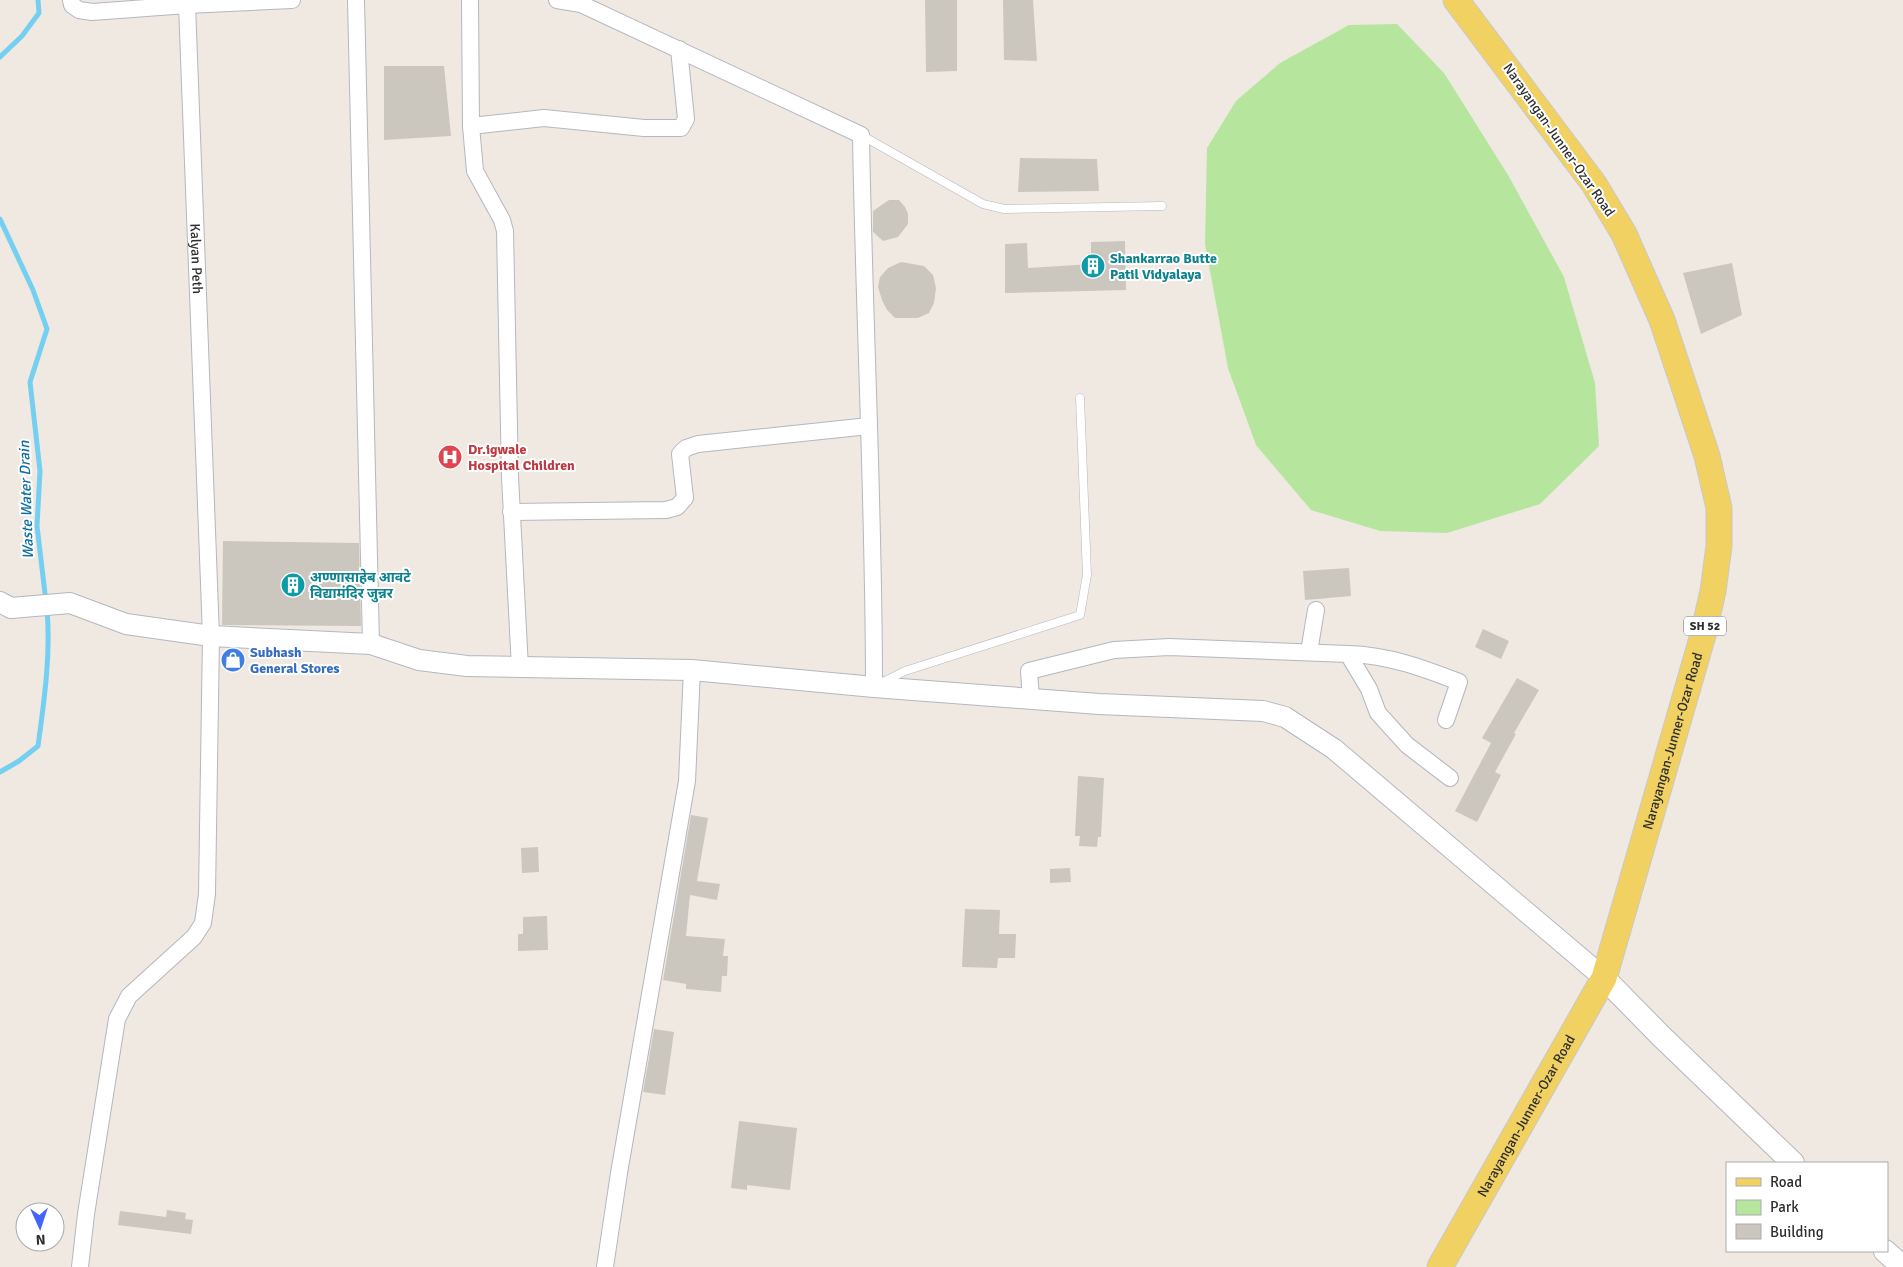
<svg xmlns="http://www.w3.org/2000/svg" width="1903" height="1267" viewBox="0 0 1903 1267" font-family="Signika,'Noto Sans Devanagari',sans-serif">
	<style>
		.green { fill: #b6e59e }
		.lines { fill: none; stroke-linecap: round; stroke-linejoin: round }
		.stream { stroke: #75cff0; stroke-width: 5 }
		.building { fill: #cbc7bf }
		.service-casing { stroke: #b4b7c1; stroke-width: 9 }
		.minor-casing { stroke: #b4b7c1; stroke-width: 18 }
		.tertiary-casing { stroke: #b4b7c1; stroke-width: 22 }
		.secondary-casing { stroke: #b4b7c1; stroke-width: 24 }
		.primary-casing { stroke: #c9c9c9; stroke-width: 27 }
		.service { stroke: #fff; stroke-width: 8 }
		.minor { stroke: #fff; stroke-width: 16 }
		.tertiary { stroke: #fff; stroke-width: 20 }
		.secondary { stroke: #fff; stroke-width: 22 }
		.primary { stroke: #f2d163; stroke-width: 25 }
		.labels { text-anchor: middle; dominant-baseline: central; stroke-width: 4; stroke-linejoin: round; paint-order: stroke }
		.shield { fill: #fff; stroke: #6d6d6d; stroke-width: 1 }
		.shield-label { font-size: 12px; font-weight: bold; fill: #2e2e2e }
		.street-label { font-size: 14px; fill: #2e2e2e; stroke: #fff }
		.culture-label { font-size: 14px; font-weight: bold; fill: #0d838f; stroke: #fff; text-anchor: start }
		.health-label { font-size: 14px; font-weight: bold; fill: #be3a42; stroke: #fff; text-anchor: start }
		.shop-label { font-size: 14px; font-weight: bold; fill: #366cbe; stroke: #fff; text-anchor: start }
		.water-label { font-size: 15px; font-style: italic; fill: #0d6fa3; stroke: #fff }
	</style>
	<rect width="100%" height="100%" fill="#efe9e1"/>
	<!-- green -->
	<path class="green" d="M1397,24L1444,73L1508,175L1564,277L1595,383L1599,446L1540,504L1447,533L1380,531L1311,510L1256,445L1228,368L1205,244L1207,148L1236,101L1280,63L1349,25Z"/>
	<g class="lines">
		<!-- stream -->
		<path class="stream" d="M0,57L22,36L39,13L38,0
			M0,219L33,290L47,329L30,382L40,471L37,526L46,602
			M0,772L19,761L38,746C44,702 51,654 47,610"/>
	</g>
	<!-- building -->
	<path class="building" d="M925,0H957V71L926,72Z
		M1003,0H1033L1037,61L1004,60Z
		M384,66H444L451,136L384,140Z
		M1020,158L1097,159L1099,191L1018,192Z
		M889,200H899L905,207L908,214V224L898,237L883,241L873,232V211Z
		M1125,241L1126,290L1005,293V244L1027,243L1028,268L1091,264V242Z
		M901,262L924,266L933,275L936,288L934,303L929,313L918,318H895L887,310L882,300L878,287L880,277L888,268Z
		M1732,263L1742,315L1701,334L1683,273Z
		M223,541L359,543L361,626L222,625Z
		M1349,568L1351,596L1305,600L1303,571Z
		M1483,629L1509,641L1501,659L1475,647Z
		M1517,678L1539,690L1514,733L1516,734L1495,772L1501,775L1477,822L1455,811L1491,743L1482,738Z
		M1078,776L1104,778L1101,837H1098L1097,847L1079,846L1080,836H1075Z
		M691,815L708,818L697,881L720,884L717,900L690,895L686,936L725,939L723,956H728L727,976H722L721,992L686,989V984L663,980Z
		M538,847L539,872L522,873L521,848Z
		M1070,868L1071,882L1050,883V869Z
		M965,909L1000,910L999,934H1016L1015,958H998L997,968L962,967Z
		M547,916L548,950L518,951V934H523V917Z
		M654,1029L674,1032L665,1095L643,1092Z
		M739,1121L797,1128L790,1190L747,1185V1190L731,1188Z
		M167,1210L186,1213L185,1219L193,1220L191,1234L118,1225L120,1211L166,1217Z"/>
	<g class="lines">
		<defs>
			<path id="service" d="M861,135L983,204L1004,209L1162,206
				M883,682L905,671L1080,615L1087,575L1080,398"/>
			<g id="minor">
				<path id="s1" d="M71,0L72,5L79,10L92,12L187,5L211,636L207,894L203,923L194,937L129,996L117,1019L86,1214L80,1267"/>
				<path d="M356,0L371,644"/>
				<path d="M470,0L471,126L475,171L502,220L505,231L510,477L520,668"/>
				<path d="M557,0L581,4L861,135C864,319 874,503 874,687"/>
				<path d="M187,5L292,0"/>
				<path d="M471,126L544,118L644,128H681L686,119L679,49"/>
				<path d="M511,512L666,510L677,507L685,498L680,454L686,448L698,444L869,426"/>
				<path d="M1309,652L1316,610"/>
				<path d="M1348,654C1388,655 1423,668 1459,682L1446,720"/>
				<path d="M1031,699L1029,671L1114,650L1169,647L1348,654L1369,689L1378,713L1407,745L1450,778"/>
				<path d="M605,1267L619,1173L687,781L692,670"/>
			</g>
			<path id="tertiary" d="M0,602L11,608L70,603L126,624L211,636L371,644L419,660L467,666L692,670L874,687L1099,704L1263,711L1285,717L1334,749L1604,978"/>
			<path id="secondary" d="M1604,978L1661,1036L1793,1163
				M1885,1251L1903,1267"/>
			<g id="primary">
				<path id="s2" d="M1440,1267L1604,978L1703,635L1713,591L1719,546V508L1707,456L1662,320L1624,234L1594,184L1456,0"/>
			</g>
		</defs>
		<!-- service casing -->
		<use href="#service" class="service-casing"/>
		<!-- minor casing -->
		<use href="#minor" class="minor-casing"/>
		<!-- tertiary casing -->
		<use href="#tertiary" class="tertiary-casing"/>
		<!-- secondary casing -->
		<use href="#secondary" class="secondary-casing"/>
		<!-- primary casing -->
		<use href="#primary" class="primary-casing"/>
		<!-- service -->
		<use href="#service" class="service"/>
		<!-- minor -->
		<use href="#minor" class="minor"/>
		<!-- tertiary -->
		<use href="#tertiary" class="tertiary"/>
		<!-- secondary -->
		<use href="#secondary" class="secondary"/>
		<!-- primary -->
		<use href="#primary" class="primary"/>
	</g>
	<!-- icons -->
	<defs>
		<symbol id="building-disc" viewBox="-11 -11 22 22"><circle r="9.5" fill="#0f9aa8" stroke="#fff"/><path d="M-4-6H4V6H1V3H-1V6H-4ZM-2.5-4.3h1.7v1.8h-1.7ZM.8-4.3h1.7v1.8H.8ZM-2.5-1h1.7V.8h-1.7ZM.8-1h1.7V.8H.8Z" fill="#fff"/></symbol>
		<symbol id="hospital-disc" viewBox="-11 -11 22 22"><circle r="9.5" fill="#e0444e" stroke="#fff"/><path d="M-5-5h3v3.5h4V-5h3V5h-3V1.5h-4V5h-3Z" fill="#fff"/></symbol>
		<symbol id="shop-disc" viewBox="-11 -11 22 22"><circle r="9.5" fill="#3f7fe0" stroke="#fff"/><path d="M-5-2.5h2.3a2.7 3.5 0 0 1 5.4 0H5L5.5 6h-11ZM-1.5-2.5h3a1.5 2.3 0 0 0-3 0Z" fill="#fff"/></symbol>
	</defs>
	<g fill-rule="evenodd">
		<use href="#building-disc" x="1079" y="252" width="28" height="28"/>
		<use href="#hospital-disc" x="436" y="443" width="28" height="28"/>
		<use href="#building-disc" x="279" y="571" width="28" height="28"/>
		<use href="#shop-disc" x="219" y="646" width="28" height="28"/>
	</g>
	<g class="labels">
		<!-- shield labels -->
		<rect class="shield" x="1684" y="616.5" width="42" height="19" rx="4"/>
		<g class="shield-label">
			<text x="1705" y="626">SH 52</text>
		</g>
		<!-- street labels -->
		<g class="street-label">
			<text transform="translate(1559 140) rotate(55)">Narayangan-Junner-Ozar Road</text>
			<text stroke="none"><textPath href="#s1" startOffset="376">Kalyan Peth</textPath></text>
			<text stroke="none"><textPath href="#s2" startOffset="579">Narayangan-Junner-Ozar Road</textPath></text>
			<text stroke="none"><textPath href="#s2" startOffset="174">Narayangan-Junner-Ozar Road</textPath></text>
		</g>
		<!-- culture labels -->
		<g class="culture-label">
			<text x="1110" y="258">Shankarrao Butte<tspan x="1110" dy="16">Patil Vidyalaya</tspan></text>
			<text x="310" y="577">अण्णासाहेब आवटे<tspan x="310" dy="16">विद्यामंदिर जुन्नर</tspan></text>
		</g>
		<!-- health labels -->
		<g class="health-label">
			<text x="468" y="449">Dr.igwale<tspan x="468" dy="16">Hospital Children</tspan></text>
		</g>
		<!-- shop labels -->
		<g class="shop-label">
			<text x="250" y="652">Subhash<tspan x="250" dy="16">General Stores</tspan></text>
		</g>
		<!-- water labels -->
		<g class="water-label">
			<text transform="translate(26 500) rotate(-92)">Waste Water Drain</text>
		</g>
	</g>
	<!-- legend -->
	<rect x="1726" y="1162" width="162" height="90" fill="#ffffff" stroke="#ababab"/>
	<rect x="1736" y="1178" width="25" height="8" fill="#f2d163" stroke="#ababab"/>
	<text x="1770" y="1187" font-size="15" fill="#2e2e2e">Road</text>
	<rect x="1736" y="1200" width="25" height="15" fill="#b6e59e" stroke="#ababab"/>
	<text x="1770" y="1212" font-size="15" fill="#2e2e2e">Park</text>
	<rect x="1736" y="1224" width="25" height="15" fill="#cbc7bf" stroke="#ababab"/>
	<text x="1770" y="1237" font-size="15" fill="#2e2e2e">Building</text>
	<!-- north arrow -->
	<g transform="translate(40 1227) rotate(177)"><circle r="24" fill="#ffffff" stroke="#ababab"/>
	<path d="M0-4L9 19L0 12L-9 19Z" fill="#4264fb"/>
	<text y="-8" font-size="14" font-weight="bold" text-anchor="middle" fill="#2e2e2e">N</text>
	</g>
</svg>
